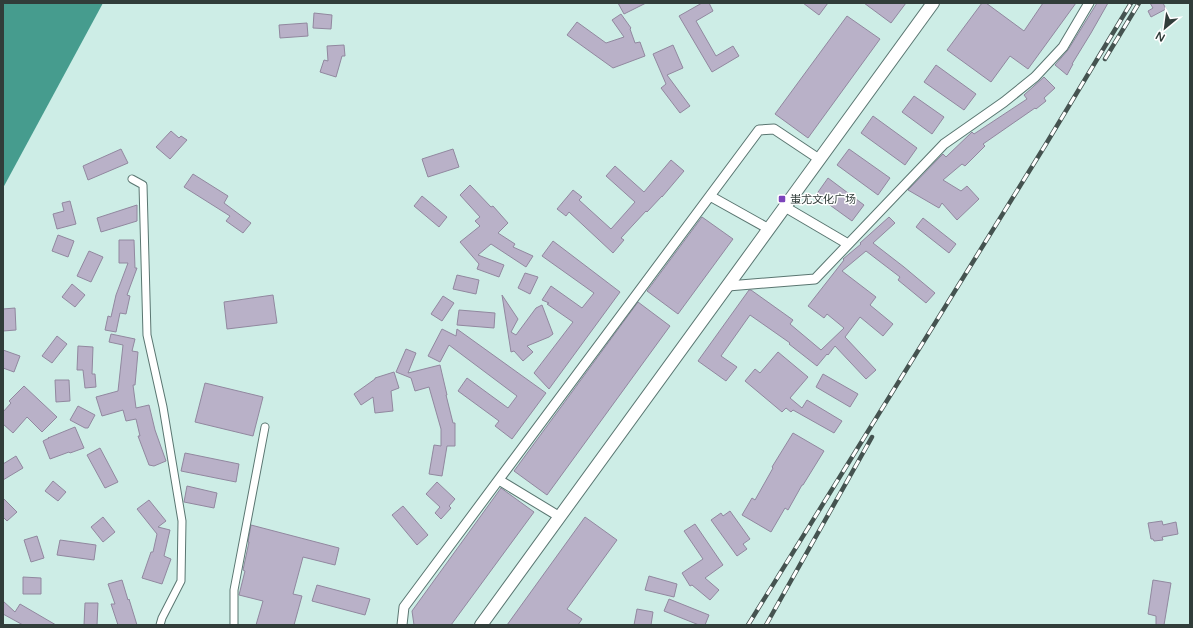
<svg xmlns="http://www.w3.org/2000/svg" width="1193" height="628" viewBox="0 0 1193 628" font-family="'Varela Round','Noto Sans SC',sans-serif">
	<style>
		.water { fill: #469c8e }
		.building { fill: #b9b1c8; stroke: #91889f }
		.lines { fill: none; stroke-linecap: round; stroke-linejoin: round }
		.minor-casing { stroke: #5a7671; stroke-width: 9 }
		.tertiary-casing { stroke: #5a7671; stroke-width: 11 }
		.primary-casing { stroke: #5a7671; stroke-width: 14 }
		.minor { stroke: #fff; stroke-width: 7 }
		.tertiary { stroke: #fff; stroke-width: 9 }
		.primary { stroke: #fff; stroke-width: 12 }
		.rail-casing { stroke: #455350; stroke-width: 4.5 }
		.rail { stroke: #fff; stroke-width: 3; stroke-dasharray: 9; stroke-linecap: butt }
		.poi-dot { fill: #7c44bb; stroke: #fff; stroke-width: 1.5 }
		.labels { text-anchor: middle; dominant-baseline: central; stroke-width: 3; stroke-linejoin: round; paint-order: stroke }
		.poi-label { font-size: 11px; fill: #313d3a; stroke: #fff; text-anchor: start }
	</style>
	<rect width="100%" height="100%" fill="#cdede6"/>
	<!-- water -->
	<path class="water" d="M3,3H103L3,188Z"/>
	<!-- building -->
	<path class="building" d="M618,3H646L624,14Z
		M702,3H709L713,11L696,21L716,56L733,46L739,56L712,72L679,16Z
		M803,3H828L819,15Z
		M864,3H906L891,23Z
		M982,3H986L1024,31L1043,3H1076L1028,69L1010,56L991,82L947,50Z
		M1097,3H1108L1091,33L1072,64H1073L1067,75L1055,65L1068,50Z
		M1150,3H1163L1166,9L1151,17L1148,11L1153,8Z
		M314,13L332,15L331,29L313,28Z
		M621,14L631,28L630,29L635,43L640,42L645,56L613,68L567,35L577,22L606,43L624,37L612,20Z
		M847,16L880,39L808,138L775,114Z
		M307,23L308,36L280,38L279,25Z
		M344,45L345,56H342L336,77L320,72L324,60L328,61L327,46Z
		M673,45L683,68L667,75L690,106L680,113L661,88L666,84L653,54Z
		M936,65L976,94L964,110L924,82Z
		M1044,77L1055,88L1044,98L1046,101L1036,109L1035,108L983,144L985,146L965,166L962,164L943,180L961,191L967,186L979,199L957,220L942,203L939,208L908,190L940,157L943,154L946,157L972,132L974,134L1027,99L1024,95Z
		M914,96L944,117L932,134L902,112Z
		M873,116L917,148L905,165L861,133Z
		M171,131L179,138L181,136L187,140L170,159L156,147Z
		M121,149L128,163L88,180L83,166Z
		M453,149L459,167L428,177L422,159Z
		M849,149L890,178L878,195L837,165Z
		M671,160L684,171L662,197V196L647,212L646,211L621,238L624,240L613,253L569,212L566,216L557,209L573,190L582,197L579,200L611,229L635,202L606,176L615,166L644,192Z
		M193,174L228,196L224,203L251,223L243,233L226,221L230,216L184,187Z
		M828,178L864,205L852,221L816,195Z
		M470,185L491,207L493,206L508,223L498,233L515,244L513,247L533,256L526,267L491,244L478,255L504,265L499,277L477,269L479,264L460,242L480,226L475,221L480,217L460,195Z
		M422,196L447,217L439,227L414,206Z
		M70,201L76,224L57,229L53,214L64,211L62,203Z
		M137,205V221L101,232L97,218Z
		M702,217L733,239L678,314L647,291Z
		M889,217L895,223L873,243L904,267L935,293L926,303L898,280L900,277L866,251L842,271L876,297L870,305L893,324L883,336L860,317L845,337L876,370L866,379L835,346L828,355L827,354L817,366L789,344L790,343L750,315L721,356L737,367L726,381L698,361L749,290H751L793,320L790,324L821,350L844,328L827,314L824,318L808,306L844,260L843,259L861,244L860,243Z
		M923,218L956,244L949,253L916,227Z
		M58,235L74,241L68,257L52,251Z
		M119,240H134L135,268H137L127,295L130,296L126,314L120,313L116,332L105,330L108,316L111,317L116,295L128,263H119Z
		M553,241L620,292L549,389L534,373L573,322L547,304L549,303L542,300L551,286L582,308L594,293L542,256Z
		M89,251L103,257L91,282L77,276Z
		M525,273L538,277L530,294L518,288Z
		M457,275L479,280L476,294L453,289Z
		M72,284L85,295L75,307L62,297Z
		M273,295L277,323L227,329L224,302Z
		M502,295L518,319L511,332L516,335L536,308L542,305L553,334L549,337L527,346L533,352L523,361L514,351L511,352Z
		M443,296L454,303L442,321L431,314Z
		M638,302L670,326L547,495L514,471Z
		M15,308L16,330L3,331V309Z
		M459,310L495,313L494,328L457,325Z
		M442,329L456,336L457,329L546,393L512,439L495,426L499,421L458,391L467,378L508,408L517,396L449,345L440,362L428,356Z
		M111,334L135,339L132,351L138,352L135,385H133L136,408L149,405L155,430L166,461L154,466L149,465L138,436H140L136,419L126,421L123,410L102,416L96,397L118,391L123,345L109,342Z
		M57,336L67,344L52,363L42,356Z
		M78,346L93,347L92,374H95L96,387L85,388L83,370H77Z
		M406,349L416,353L408,373L440,365L447,395H446L453,423H455V446H447L442,476L429,474L434,445L441,446V429L429,387L415,391L411,378L396,372Z
		M3,350L20,356L14,372L3,368Z
		M778,352L808,377L790,398L802,408L807,400L842,421L834,433L793,410L791,412L786,408L782,412L745,381L755,369L760,373Z
		M394,372L399,388L391,391L393,411L375,413L373,397L361,405L354,394L375,379V378Z
		M823,374L858,394L850,407L816,387Z
		M55,380H69L70,401L56,402Z
		M205,383L263,397L253,436L195,422Z
		M24,386L57,417L42,432L27,417L13,433L3,424V412L11,403L9,401Z
		M78,406L95,415L88,428H85L70,420Z
		M75,427L84,448L70,453L69,452L50,459L43,441L49,438H48Z
		M793,433L824,451L803,485H802L788,510L785,508L771,532L742,515L752,498L755,500L773,468L772,467Z
		M100,448L118,482L105,488L87,455Z
		M185,453L239,464L236,482L181,471Z
		M16,456L23,468L3,480V464Z
		M53,481L66,492L58,501L45,491Z
		M437,482L455,499L449,506L451,508L441,519L435,513L440,507L426,494Z
		M187,486L217,493L214,508L184,502Z
		M501,488L534,512L451,625H414L412,611Z
		M3,498L17,512L7,521L3,517Z
		M149,500L166,521L158,527L170,530L164,556L171,559L162,584L142,578L151,552H153L157,534L137,509Z
		M403,506L428,535L417,545L392,515Z
		M730,511L750,539L743,544L747,549L737,556L711,520L721,513L723,516Z
		M103,517L115,532L103,542L91,527Z
		M585,517L617,540L567,609L582,619L578,625H507Z
		M1162,521L1163,525L1176,522L1178,534L1162,537L1163,540L1154,541L1153,539H1151L1148,523Z
		M695,524L723,565L705,578L719,590L710,600L692,585L690,586L682,573L703,559L684,531Z
		M251,525L339,548L335,565L303,557L293,594L302,596L294,625H256L263,601L239,595L245,571L243,570L249,542H248Z
		M37,536L44,558L31,562L24,540Z
		M60,540L96,545L94,560L57,555Z
		M649,576L677,584L674,597L645,590Z
		M23,577L41,578V594H23Z
		M122,580L128,600L129,599L137,625H118L111,604H115L108,584Z
		M1153,580L1171,583L1164,625H1156V616L1148,614Z
		M317,585L370,599L365,615L312,601Z
		M669,599L709,615L705,625H699L664,611Z
		M3,601L15,612L20,604L56,625H23L3,614Z
		M85,603H98L97,625H84Z
		M637,609L653,612L651,625H634Z"/>
	<g class="lines">
		<defs>
			<path id="minor" d="M132,179L143,185L147,335L163,407L182,521L181,581L162,618L160,625
				M234,625V590L265,427"/>
			<path id="tertiary" d="M710,196L769,229
				M785,207L848,244
				M728,286L815,279L944,144L1004,102L1035,77L1063,47L1089,3
				M499,480L560,517
				M402,625L404,607L759,130L774,129L819,159"/>
			<path id="primary" d="M481,625L933,3"/>
		</defs>
		<!-- minor casing -->
		<use href="#minor" class="minor-casing"/>
		<!-- tertiary casing -->
		<use href="#tertiary" class="tertiary-casing"/>
		<!-- primary casing -->
		<use href="#primary" class="primary-casing"/>
		<!-- minor -->
		<use href="#minor" class="minor"/>
		<!-- tertiary -->
		<use href="#tertiary" class="tertiary"/>
		<!-- primary -->
		<use href="#primary" class="primary"/>
		<defs>
			<path id="rail" d="M1105,59L1139,3
				M748,625L1046,144L1131,3
				M766,625L872,437"/>
		</defs>
		<!-- rail casing -->
		<use href="#rail" class="rail-casing"/>
		<!-- rail -->
		<use href="#rail" class="rail"/>
	</g>
	<!-- markers -->
	<rect class="poi-dot" x="778" y="195" width="8" height="8" rx="2"/>
	<g class="labels">
		<!-- poi labels -->
		<g class="poi-label">
			<text x="790" y="199">蚩尤文化广场</text>
		</g>
	</g>
	<!-- border -->
	<rect width="1193" height="628" fill="none" stroke="#313d3a" stroke-width="8"/>
	<!-- north arrow -->
	<g transform="translate(1165 28) rotate(209)" stroke="#ffffff" stroke-width="3" paint-order="stroke">
	<path d="M0-3L7 15L0 10L-7 15Z" fill="#313d3a"/>
	<text y="-6" font-size="11" font-weight="bold" text-anchor="middle" fill="#313d3a">N</text>
	</g>
</svg>
